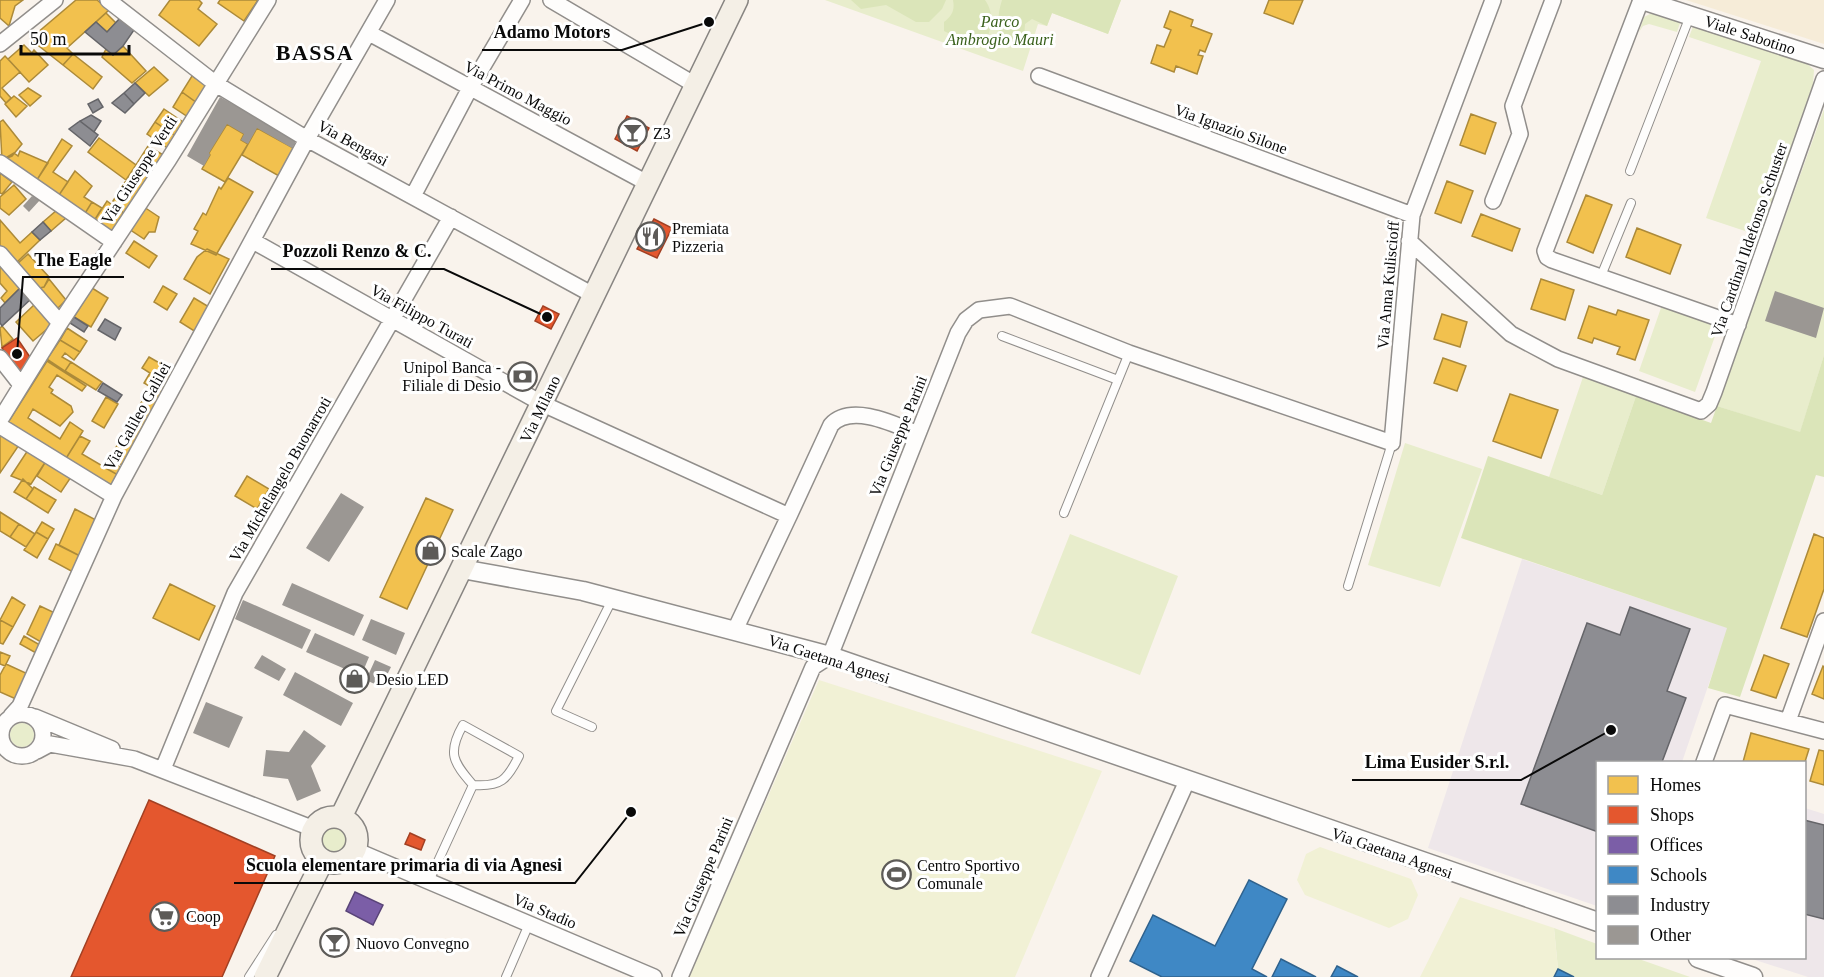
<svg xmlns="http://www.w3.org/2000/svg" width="1824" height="977" viewBox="0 0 1824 977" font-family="Georgia,serif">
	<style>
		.industrial { fill: #eee7ea }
		.farmland { fill: #f6ecd8 }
		.green { fill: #e8edcc }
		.forest { fill: #dbe5b9 }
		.pitch { fill: #f1f1d5 }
		.homes { fill: #f2c14e; stroke: #ac8a39; stroke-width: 1.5 }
		.shops { fill: #e4572e; stroke: #a24023; stroke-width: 1.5 }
		.offices { fill: #7b5ea7; stroke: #594478; stroke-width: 1.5 }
		.schools { fill: #3f88c5; stroke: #2f628d; stroke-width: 1.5 }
		.industry { fill: #8d8d92; stroke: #656569; stroke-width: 1.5 }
		.building { fill: #9b9793 }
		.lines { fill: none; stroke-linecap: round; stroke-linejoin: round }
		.service-casing { stroke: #918e8b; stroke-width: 10 }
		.minor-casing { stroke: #918e8b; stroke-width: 18 }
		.tertiary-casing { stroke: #918e8b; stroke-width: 21 }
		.secondary-casing { stroke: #888582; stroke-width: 24 }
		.service { stroke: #fefdfc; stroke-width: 8 }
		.minor { stroke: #fefdfc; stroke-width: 15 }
		.tertiary { stroke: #fefdfc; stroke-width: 18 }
		.secondary { stroke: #f4efe6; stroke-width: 21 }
		.labels { text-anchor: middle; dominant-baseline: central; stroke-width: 6; stroke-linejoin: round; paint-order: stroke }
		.park-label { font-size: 16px; font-style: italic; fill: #39601b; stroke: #fff }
		.street-label { font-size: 16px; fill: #090909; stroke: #fff }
		.poi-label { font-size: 16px; fill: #090909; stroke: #fff; text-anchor: start }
		.district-label { font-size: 22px; font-weight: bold; letter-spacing: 1.5px; fill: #090909; stroke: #fff }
		.leader { fill: none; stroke: #090909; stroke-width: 2 }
		.callout-dot { fill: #090909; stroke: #fff; stroke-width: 2 }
		.callout-label { font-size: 18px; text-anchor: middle; font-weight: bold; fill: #090909; stroke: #fff; stroke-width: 6; stroke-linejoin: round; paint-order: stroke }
	</style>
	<rect width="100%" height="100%" fill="#f9f3ec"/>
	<!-- industrial -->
	<path class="industrial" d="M1522,559L1728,628L1682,762H1598L1597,906L1428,848Z
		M1805,808L1824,814V977H1808L1749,958H1804Z"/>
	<!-- farmland -->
	<path class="farmland" d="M1687,0H1824V44L1686,0Z"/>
	<!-- green -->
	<path class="green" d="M825,0H1121L1108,34L1052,13L1047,26L1038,24L1023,71Z
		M1650,14H1661L1681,20L1677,32L1649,24L1643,26L1639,32L1644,17Z
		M1694,24L1803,60L1814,70L1813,84L1760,236L1706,218L1761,61L1689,37Z
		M1824,109V355L1800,433L1717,406Z
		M1662,305L1719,325L1695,392L1639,371Z
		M1583,377L1636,396L1602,495L1549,477Z
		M1405,443L1482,469L1440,587L1368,565Z
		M1070,534L1178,576L1140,675L1031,633Z
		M10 735a12 12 0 1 1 24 0a12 12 0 1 1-24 0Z
		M321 839a13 13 0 1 1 26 0a13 13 0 1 1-26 0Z
		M1554,928L1597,944L1598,958H1636L1690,977H1574L1558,969Z"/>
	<!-- forest -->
	<path class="forest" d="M851,0H946L942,9L929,22H916L886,5L861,9Z
		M953,0H985C995,13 991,32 984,46L974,43L967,34L954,36L944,31V22C952,16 955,10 953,0Z
		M1002,0H1121L1108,34L1052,13L1047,26L1032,19L1025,24L1024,38L1003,43C997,28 997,16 1002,0Z
		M1824,355V477L1816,475L1740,697L1708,688L1727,628L1461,538L1488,456L1602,495L1636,396L1711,423L1717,406L1800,432Z"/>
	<!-- pitch -->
	<path class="pitch" d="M819,680L1102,771L1015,977H689Z
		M1320,847L1411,879L1418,895L1408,919L1389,928L1305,895L1297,880L1306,854Z
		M1460,897L1554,928L1558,969L1555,977H1420Z"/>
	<!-- homes -->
	<path class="homes" d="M0,0H23L15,6L9,26L0,18Z
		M76,0H97L109,10L67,48L73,54L63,65L30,39Z
		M170,0H199L202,3L198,9L217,24L199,46L159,15Z
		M220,0H258L244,21L218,3Z
		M1269,0H1303L1293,24L1264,13Z
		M1170,11L1193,20L1191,26L1212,34L1205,52L1200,50L1198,55L1203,56L1197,74L1176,66L1174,72L1151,63L1157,45L1164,47L1171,30L1164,27Z
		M106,13L116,23L107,32L96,22Z
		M24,45L32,53L34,50L48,65L29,82L8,59Z
		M123,46L146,71L132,83L102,57L106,49L113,55Z
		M73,54L102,77L93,89L63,65Z
		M5,56L20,72L2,88L11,98L6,103L0,96V61Z
		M154,67L168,80L149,96L135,83Z
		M192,76L207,86L197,103L182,92Z
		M28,88L41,96L30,106L19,95Z
		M182,92L197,103L188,117L173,107Z
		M14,96L27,106L16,117L5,104Z
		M164,109L186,124L177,137L155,122Z
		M1471,114L1496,123L1485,154L1460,145Z
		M3,120L22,144L12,156L2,160L0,122Z
		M155,122L177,137L169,149L147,134Z
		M227,124L244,134L241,140L248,144L225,182L202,169L210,155L209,153Z
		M257,128L295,149L279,176L242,155Z
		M99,138L136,165L126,180L88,152Z
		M62,139L72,146L53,172L68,182L57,198L35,183Z
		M148,146L165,156L125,215L113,201Z
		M20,151L48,163L35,183L2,160L14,153L18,156Z
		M75,171L92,186L84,197L92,202L84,215L57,198Z
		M0,173L12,182L2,194L0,193Z
		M228,178L253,192L216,255L191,244L198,231L194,229L203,213L206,215L219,187L221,189Z
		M1447,181L1473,191L1461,223L1435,213Z
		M14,185L26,199L9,215L0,208V197Z
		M1586,195L1612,205L1593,253L1567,242Z
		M107,201L125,215L112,235L94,221Z
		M92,202L102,208L94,221L84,215Z
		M144,207L159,217L155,232H149L144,239L129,229Z
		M57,210L67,217L51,231L43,222Z
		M1481,214L1520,229L1512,251L1472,236Z
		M0,220L20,243L32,232L40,240L15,264L0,247Z
		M1637,228L1681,245L1670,274L1626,257Z
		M134,241L157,256L149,268L126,253Z
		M207,249L229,259L210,294L184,279L197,257Z
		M28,254L49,277L44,287L35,289L15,266Z
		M0,261L21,287L5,303L1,298L7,291L0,283Z
		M49,279L66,300L57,309L35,289L44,287Z
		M1541,279L1574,290L1565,320L1531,309Z
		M163,286L177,294L167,310L154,302Z
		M92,288L108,298L91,327L74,317Z
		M194,298L214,310L199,334L180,322Z
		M35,304L53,324L33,341L16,322Z
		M1589,306L1616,315L1618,310L1649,320L1635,360L1617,354L1620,347L1594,338L1592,343L1578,338Z
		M1442,314L1467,322L1460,347L1434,339Z
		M2,326L13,339L2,347L0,328Z
		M67,328L87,341L80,352L60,340Z
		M60,340L80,352L74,360L65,353L62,357L71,362L65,371L47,359Z
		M149,357L177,373L164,395L144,383L150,373L142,368Z
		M1443,358L1466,366L1457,391L1434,383Z
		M47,361L86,386L82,391L57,375L49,387L53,390L51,393L71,406L73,412L60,426L33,409L28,418L60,439L70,422L83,431L65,460L7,424Z
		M71,362L102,382L96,390L65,371Z
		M150,387L164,395L124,466L110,458Z
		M1510,394L1558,410L1541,458L1493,441Z
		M106,397L118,404L104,428L92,421Z
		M0,432L19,445L0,473Z
		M80,436L90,441L82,454L118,475L111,489L65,460Z
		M28,450L46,461L31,484L11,476Z
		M46,461L71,477L61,492L37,476Z
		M111,462L122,468L118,475L107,469Z
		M247,476L269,489L257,509L235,496Z
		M23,479L33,489L26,499L14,492Z
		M34,487L56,500L48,513L26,499Z
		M426,498L453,510L407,609L380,597Z
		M75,509L96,520L80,556L59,545Z
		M0,512L19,524L10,537L0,531Z
		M42,522L54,529L48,539L36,532Z
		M19,524L35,534L26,547L10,537Z
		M36,532L48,539L37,558L24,550Z
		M1814,534L1824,538V589L1807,637L1781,628Z
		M56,544L80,556L73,572L49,559Z
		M170,584L215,606L199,640L153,618Z
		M12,597L25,605L13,627L0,620Z
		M40,606L55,613L41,642L27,634Z
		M0,620L13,627L3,644L0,643Z
		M24,636L40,645L36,653L20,644Z
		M0,652L10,656L5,666L0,664Z
		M1764,655L1789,664L1776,698L1751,690Z
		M6,664L28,674L16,699L0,692V675Z
		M1823,666L1824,667V699L1812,694Z
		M1751,733L1809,749L1804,765V762H1743Z
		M1819,750L1824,751V785L1810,781Z"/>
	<!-- shops -->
	<path class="shops" d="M627,116L649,128L637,151L615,139Z
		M654,219L672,228L657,258L637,249Z
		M543,306L559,314L551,329L535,321Z
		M17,338L32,360L22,377L2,348Z
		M149,800L275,856L222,977H71Z
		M410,833L425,840L421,850L405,844Z"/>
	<!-- offices -->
	<path class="offices" d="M355,892L383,905L373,925L346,911Z"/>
	<!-- schools -->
	<path class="schools" d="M1249,880L1287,899L1252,969L1267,977H1162L1130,961L1153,915L1215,946Z
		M1281,959L1316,977H1272Z
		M1337,966L1358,977H1331Z
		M1558,969L1574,977H1554Z"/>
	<!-- industry -->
	<path class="industry" d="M120,18L134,30L123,46L113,55L85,32L96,22L107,32Z
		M135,83L145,93L134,104L124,93Z
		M124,93L134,104L125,113L112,103Z
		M98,99L103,107L93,113L88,104Z
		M91,115L101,121L94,132L80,121Z
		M80,121L98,135L90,146L69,129Z
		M43,222L51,231L40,240L32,232Z
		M21,287L32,298L2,326L0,323V308Z
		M74,317L88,326L84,332L70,323Z
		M105,319L121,328L115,340L98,330Z
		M103,383L122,395L117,402L98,391Z
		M1630,607L1690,629L1667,691L1686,698L1662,762H1598V832L1521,804L1587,623L1620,635Z
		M1804,820L1824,825V919L1804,914Z"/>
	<!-- building -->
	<path class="building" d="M220,97L297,140L292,148L257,128L248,144L241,140L244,134L227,124L209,153L210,155L204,166L187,156Z
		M32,196L40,200L29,212L23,206Z
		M1775,291L1824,308L1816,338L1765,321Z
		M341,493L364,507L329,562L306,548Z
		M292,583L364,615L354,636L282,605Z
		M243,600L311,630L302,649L235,619Z
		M371,619L405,633L396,655L362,640Z
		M315,633L369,657L361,676L306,652Z
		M262,655L286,669L279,681L254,668Z
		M375,660L391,667L381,687L366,680Z
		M295,672L353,703L341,726L283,695Z
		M206,702L243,717L229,748L193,733Z
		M304,730L326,746L311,766L321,791L297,801L288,779L263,776L266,750L289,752Z"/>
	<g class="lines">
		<defs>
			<path id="service" d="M1630,171L1690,16
				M1601,276L1631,203
				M1002,336L1118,380
				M1064,513L1129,353
				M1348,586L1392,443
				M592,727L556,711L612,600
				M429,881L473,785C501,787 507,780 519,756L463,725C447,753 453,762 473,785
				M249,977L276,935
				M506,977L529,924"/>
			<path id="minor" d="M108,0L216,84L307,139L595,296
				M551,0L697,86
				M1641,0L1545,251L1547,257L1552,260L1738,325
				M369,33L649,184
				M0,44L55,0
				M1039,76L1412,215
				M0,163L114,242
				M413,196L470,88L522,0
				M1493,201L1520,134L1513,106L1553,0
				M253,241L543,404L789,516L735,630
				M1409,241L1511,334L1558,359L1701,411L1709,404L1714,392L1824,79
				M0,254L60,323
				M0,358L21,385
				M0,420L60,323L169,159L268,0
				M0,426L114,496
				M789,516L831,425C851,403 894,424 918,434
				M1 735a21 21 0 1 1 42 0a21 21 0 1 1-42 0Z
				M11,716L20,706L114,496L307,139L387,0
				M35,717L112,749
				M1788,721L1824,621
				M37,751L50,744L134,759L314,829
				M1704,762L1725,705L1824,731
				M163,769L235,593L451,217
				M355,850L654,977
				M680,977L813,667L830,656L958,333L966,320L979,310L1010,306L1129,353L1392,443L1412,215L1493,0
				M1099,977L1187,781"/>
			<path id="tertiary" d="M1642,0L1824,59
				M462,569L583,591L830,656L1598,922
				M1698,958L1753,977"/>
			<path id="secondary" d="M311 840a23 23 0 1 1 46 0a23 23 0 1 1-46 0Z
				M341,817L737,0
				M265,977L323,860"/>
		</defs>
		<!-- service casing -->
		<use href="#service" class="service-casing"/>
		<!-- minor casing -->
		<use href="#minor" class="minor-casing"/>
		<!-- tertiary casing -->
		<use href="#tertiary" class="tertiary-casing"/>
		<!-- secondary casing -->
		<use href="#secondary" class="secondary-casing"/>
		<!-- service -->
		<use href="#service" class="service"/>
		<!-- minor -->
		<use href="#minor" class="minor"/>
		<!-- tertiary -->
		<use href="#tertiary" class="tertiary"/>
		<!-- secondary -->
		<use href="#secondary" class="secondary"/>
	</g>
	<!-- icons -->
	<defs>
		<symbol id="bar-ring" viewBox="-11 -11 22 22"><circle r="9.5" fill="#fff" stroke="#5d5b58" stroke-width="1.5"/><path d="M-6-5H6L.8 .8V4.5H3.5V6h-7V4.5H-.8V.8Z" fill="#5d5b58"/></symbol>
		<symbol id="restaurant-ring" viewBox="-11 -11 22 22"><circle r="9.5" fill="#fff" stroke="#5d5b58" stroke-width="1.5"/><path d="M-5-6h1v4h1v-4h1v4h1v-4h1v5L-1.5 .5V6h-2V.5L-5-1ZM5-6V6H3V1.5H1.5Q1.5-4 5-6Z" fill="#5d5b58"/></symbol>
		<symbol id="bank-ring" viewBox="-11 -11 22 22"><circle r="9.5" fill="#fff" stroke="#5d5b58" stroke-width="1.5"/><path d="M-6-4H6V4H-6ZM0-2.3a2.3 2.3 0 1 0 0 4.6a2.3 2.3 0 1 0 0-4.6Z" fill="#5d5b58"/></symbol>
		<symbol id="shop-ring" viewBox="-11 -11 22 22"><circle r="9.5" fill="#fff" stroke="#5d5b58" stroke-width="1.5"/><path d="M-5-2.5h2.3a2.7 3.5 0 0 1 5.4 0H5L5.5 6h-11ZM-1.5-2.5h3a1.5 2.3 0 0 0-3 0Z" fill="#5d5b58"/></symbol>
		<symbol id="stadium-ring" viewBox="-11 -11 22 22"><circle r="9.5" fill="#fff" stroke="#5d5b58" stroke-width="1.5"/><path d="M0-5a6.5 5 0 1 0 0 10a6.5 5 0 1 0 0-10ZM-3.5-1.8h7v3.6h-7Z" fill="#5d5b58"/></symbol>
		<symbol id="supermarket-ring" viewBox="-11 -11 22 22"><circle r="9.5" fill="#fff" stroke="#5d5b58" stroke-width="1.5"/><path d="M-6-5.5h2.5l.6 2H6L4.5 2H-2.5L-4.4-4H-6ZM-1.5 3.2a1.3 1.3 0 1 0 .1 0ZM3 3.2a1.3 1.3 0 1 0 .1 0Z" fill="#5d5b58"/></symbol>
	</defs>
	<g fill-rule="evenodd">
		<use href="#bar-ring" x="616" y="116" width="33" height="33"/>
		<use href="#restaurant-ring" x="634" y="220" width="33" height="33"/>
		<use href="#bank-ring" x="506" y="360" width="33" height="33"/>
		<use href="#shop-ring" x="414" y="534" width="33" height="33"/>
		<use href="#shop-ring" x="338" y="662" width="33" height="33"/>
		<use href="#stadium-ring" x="880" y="858" width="33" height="33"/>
		<use href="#supermarket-ring" x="148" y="900" width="33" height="33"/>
		<use href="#bar-ring" x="318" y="926" width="33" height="33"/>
	</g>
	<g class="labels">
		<!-- park labels -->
		<g class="park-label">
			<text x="1000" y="21">Parco<tspan x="1000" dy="18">Ambrogio Mauri</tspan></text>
		</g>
		<!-- street labels -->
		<g class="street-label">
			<text transform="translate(1750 35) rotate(18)">Viale Sabotino</text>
			<text transform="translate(518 93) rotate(28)">Via Primo Maggio</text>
			<text transform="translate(1231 129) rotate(20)">Via Ignazio Silone</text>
			<text transform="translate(353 143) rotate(29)">Via Bengasi</text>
			<text transform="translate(139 170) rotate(-57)">Via Giuseppe Verdi</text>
			<text transform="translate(1749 240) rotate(-71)">Via Cardinal Ildefonso Schuster</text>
			<text transform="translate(1388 285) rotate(-85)">Via Anna Kuliscioff</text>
			<text transform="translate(422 316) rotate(29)">Via Filippo Turati</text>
			<text transform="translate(540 409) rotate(-64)">Via Milano</text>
			<text transform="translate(137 416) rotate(-61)">Via Galileo Galilei</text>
			<text transform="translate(898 436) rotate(-68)">Via Giuseppe Parini</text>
			<text transform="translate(280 479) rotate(-60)">Via Michelangelo Buonarroti</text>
			<text transform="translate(829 659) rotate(18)">Via Gaetana Agnesi</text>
			<text transform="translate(1392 853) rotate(19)">Via Gaetana Agnesi</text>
			<text transform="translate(703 877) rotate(-67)">Via Giuseppe Parini</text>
			<text transform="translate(545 911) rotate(23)">Via Stadio</text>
		</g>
		<!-- poi labels -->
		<g class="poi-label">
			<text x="653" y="133">Z3</text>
			<text x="672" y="228">Premiata<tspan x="672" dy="18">Pizzeria</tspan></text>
			<text x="501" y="367" text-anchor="end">Unipol Banca -<tspan x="501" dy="18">Filiale di Desio</tspan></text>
			<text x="451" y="551">Scale Zago</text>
			<text x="376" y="679">Desio LED</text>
			<text x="917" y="865">Centro Sportivo<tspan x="917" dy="18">Comunale</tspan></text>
			<text x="186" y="916">Coop</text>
			<text x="356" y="943">Nuovo Convegno</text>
		</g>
		<!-- district labels -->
		<g class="district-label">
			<text x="315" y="52">BASSA</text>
		</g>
	</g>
	<!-- callouts -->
	<path class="leader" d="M709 22L622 50H482M547 317L444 269H271M17 354L23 277H124M1611 730L1521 780H1352M631 812L575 883H234"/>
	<g class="callout-dot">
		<circle cx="709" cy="22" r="6"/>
		<circle cx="547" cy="317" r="6"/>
		<circle cx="17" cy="354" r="6"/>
		<circle cx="1611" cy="730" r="6"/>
		<circle cx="631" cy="812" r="6"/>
	</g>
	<g class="callout-label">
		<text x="552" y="38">Adamo Motors</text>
		<text x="357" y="257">Pozzoli Renzo &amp; C.</text>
		<text x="73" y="266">The Eagle</text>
		<text x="1437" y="768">Lima Eusider S.r.l.</text>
		<text x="404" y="871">Scuola elementare primaria di via Agnesi</text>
	</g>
	<!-- legend -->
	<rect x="1596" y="761" width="210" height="198" fill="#ffffff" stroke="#9d9d9d" stroke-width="1.5"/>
	<rect x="1608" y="776" width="30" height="18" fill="#f2c14e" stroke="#9d9d9d" stroke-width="1.5"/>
	<text x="1650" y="791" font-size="18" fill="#090909">Homes</text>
	<rect x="1608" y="806" width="30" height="18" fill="#e4572e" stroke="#9d9d9d" stroke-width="1.5"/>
	<text x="1650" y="821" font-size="18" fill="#090909">Shops</text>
	<rect x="1608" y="836" width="30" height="18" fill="#7b5ea7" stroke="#9d9d9d" stroke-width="1.5"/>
	<text x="1650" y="851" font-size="18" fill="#090909">Offices</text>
	<rect x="1608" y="866" width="30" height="18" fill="#3f88c5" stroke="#9d9d9d" stroke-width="1.5"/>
	<text x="1650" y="881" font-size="18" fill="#090909">Schools</text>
	<rect x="1608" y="896" width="30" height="18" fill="#8d8d92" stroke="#9d9d9d" stroke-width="1.5"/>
	<text x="1650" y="911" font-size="18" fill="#090909">Industry</text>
	<rect x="1608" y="926" width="30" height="18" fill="#9b9793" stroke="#9d9d9d" stroke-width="1.5"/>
	<text x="1650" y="941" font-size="18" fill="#090909">Other</text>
	<!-- scale -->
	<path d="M21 45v9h108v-9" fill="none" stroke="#090909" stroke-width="3"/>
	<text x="30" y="45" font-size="18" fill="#090909" stroke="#ffffff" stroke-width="4.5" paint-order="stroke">50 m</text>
</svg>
